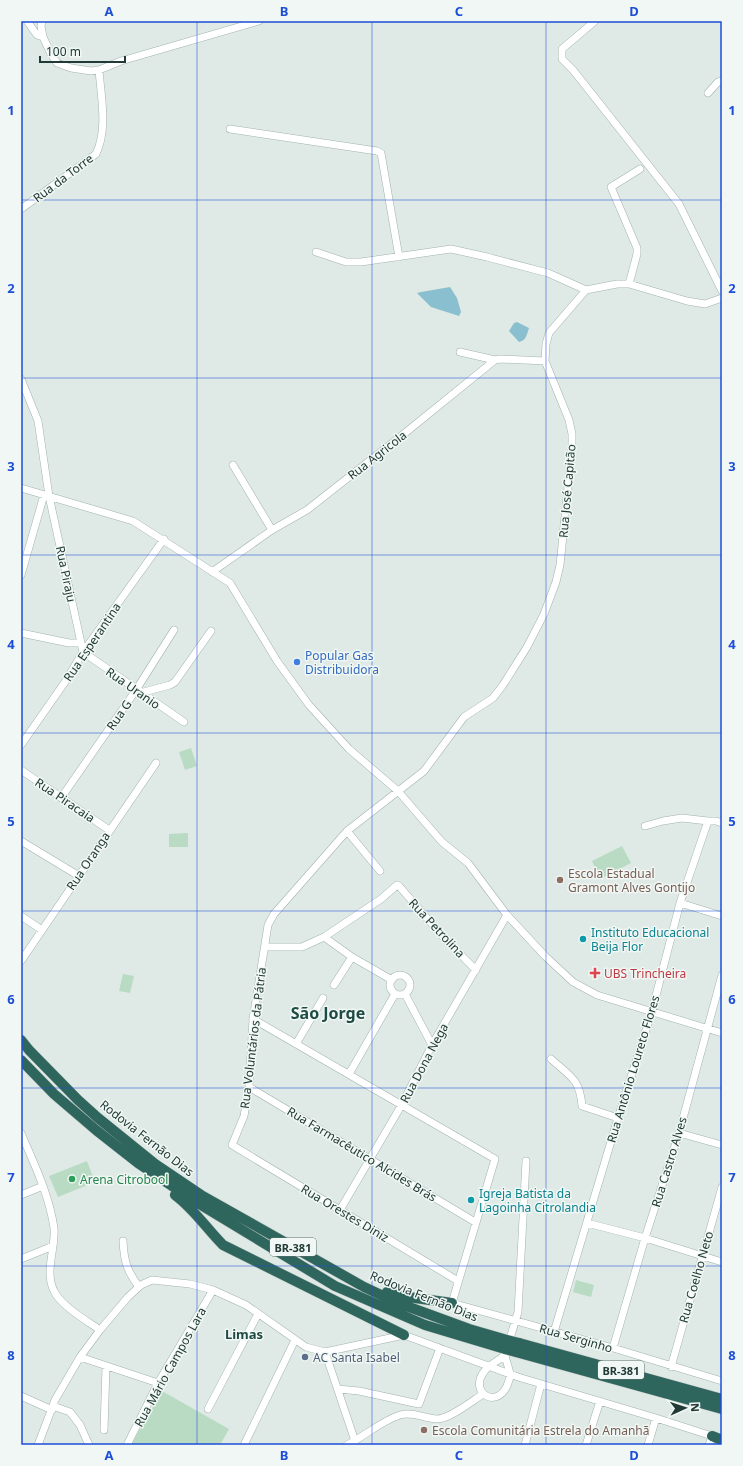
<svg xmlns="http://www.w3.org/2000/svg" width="743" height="1466" viewBox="0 0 743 1466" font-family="'Noto Sans',sans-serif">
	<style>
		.green { fill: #b9dbc4 }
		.water { fill: #89bfce }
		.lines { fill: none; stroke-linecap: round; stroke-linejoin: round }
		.minor-casing { stroke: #a2b2ad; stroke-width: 8 }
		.highway-casing { stroke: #bcc4c2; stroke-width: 11 }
		.minor { stroke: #fff; stroke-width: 7 }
		.highway { stroke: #2e655d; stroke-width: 10 }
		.highway-bridge-casing { stroke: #bcc4c2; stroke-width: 11; stroke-linecap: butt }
		.highway-bridge { stroke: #2e655d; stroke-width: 10 }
		.grid { fill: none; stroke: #1d4ed8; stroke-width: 1; stroke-opacity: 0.55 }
		.shop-dot { fill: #3f7fe0; stroke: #f0f7f4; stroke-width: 1.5 }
		.education-dot { fill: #8d6e63; stroke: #f0f7f4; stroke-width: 1.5 }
		.culture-dot { fill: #0f9aa8; stroke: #f0f7f4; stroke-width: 1.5 }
		.health-dot { fill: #e0444e; stroke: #f0f7f4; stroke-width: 1.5 }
		.leisure-dot { fill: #2e9e5b; stroke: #f0f7f4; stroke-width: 1.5 }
		.service-dot { fill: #5c6f8a; stroke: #f0f7f4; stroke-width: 1.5 }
		.labels { text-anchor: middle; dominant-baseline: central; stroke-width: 3; stroke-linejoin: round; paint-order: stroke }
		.shield { fill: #f0f7f4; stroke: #5f736e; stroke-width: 1 }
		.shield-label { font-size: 11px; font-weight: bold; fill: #213a35 }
		.street-label { font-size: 12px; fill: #213a35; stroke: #f0f7f4 }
		.shop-label { font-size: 12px; fill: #366cbe; stroke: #f0f7f4; text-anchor: start }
		.education-label { font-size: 12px; fill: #785e54; stroke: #f0f7f4; text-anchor: start }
		.culture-label { font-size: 12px; fill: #0d838f; stroke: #f0f7f4; text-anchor: start }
		.health-label { font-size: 12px; fill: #be3a42; stroke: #f0f7f4; text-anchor: start }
		.leisure-label { font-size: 12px; fill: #27864d; stroke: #f0f7f4; text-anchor: start }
		.service-label { font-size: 12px; fill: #4e5e75; stroke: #f0f7f4; text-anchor: start }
		.neighbourhood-label { font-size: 13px; font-weight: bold; fill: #1e4b43; stroke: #f0f7f4 }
		.district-label { font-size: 16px; font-weight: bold; fill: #1e4b43; stroke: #f0f7f4 }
		.neatline { fill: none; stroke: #1d4ed8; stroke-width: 1.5 }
		.grid-label { font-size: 13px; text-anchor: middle; font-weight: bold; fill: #1d4ed8 }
	</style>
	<rect width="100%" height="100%" fill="#dfeae6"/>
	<!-- green -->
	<path class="green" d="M191,748L197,766L185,770L179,752Z
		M188,833V847H169V834Z
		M622,846L631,863L600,879L592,861Z
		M123,974L134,976L130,993L119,991Z
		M87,1161L95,1182L58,1197L49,1176Z
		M576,1280L594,1285L591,1297L573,1292Z
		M162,1391L229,1429L220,1445H131Z"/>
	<!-- water -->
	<path class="water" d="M450,287L457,298L461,312L459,316L431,307L417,293L421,292Z
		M517,322L529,328C527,334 526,341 519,342L509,331L514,323Z"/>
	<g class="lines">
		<defs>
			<path id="minor" d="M27,21L37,35L43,37
				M42,21L41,26L43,37L50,52L57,63L71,68L91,71L99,70L121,61L259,21
				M595,21L562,49V59L573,70L679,204L722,291
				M708,93L718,82L722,81
				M230,129L377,151L381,153L399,257
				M21,209L96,154C108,129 101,97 99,70
				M316,252L346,262H361L451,249L487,257L548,273L586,290
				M629,284L637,254V248L611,187L640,169
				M460,352L495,360
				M21,379L38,421L49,496L83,652L184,722
				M233,465L272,530
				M21,488L133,521L230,583L277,661L309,705L349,749L398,791L442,842L468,863L507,915L545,956L573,982L597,995L722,1033
				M212,572L272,530L307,510L405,433L495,360L500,359L545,361
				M21,575L44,495
				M21,633L69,643H81
				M140,693L170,685L175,682L211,631
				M21,745L65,682L83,652L164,539
				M21,770L109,830
				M61,798L136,690L174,630
				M708,821H716L722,823
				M347,831L380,871
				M21,841L79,876
				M680,903L722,916
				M21,916L42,930
				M324,937L352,957L392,980
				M265,947H302L324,937L381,899L397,885L399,886L445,939L476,970
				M21,961L156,763
				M390 985a10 10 0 1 1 20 0a10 10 0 1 1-20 0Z
				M334,985L352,957
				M405,994L432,1045
				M253,1019C334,1065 414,1113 495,1159L452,1303L613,1348L722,1381
				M296,1044L323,998
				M551,1059C570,1076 580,1079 582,1106L618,1118
				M349,1074L395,994
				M249,1087L475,1222
				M21,1133C34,1164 49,1194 54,1228C56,1248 44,1271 54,1291C60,1305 87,1321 100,1330
				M679,1133L722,1145
				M21,1195L43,1186
				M340,1210L401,1106L432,1045L507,915
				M587,1223L645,1238L722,1262
				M123,1241C124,1261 127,1271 139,1287
				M21,1259L53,1246
				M458,1281L232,1145L244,1116L249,1087L253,1019L268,925L274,914L347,831L424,771L464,717L493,698L503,685L527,647L544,614L556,582L560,565L572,448V434L569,420L545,361L546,344L549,333L586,290L617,284H629L687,301L705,304L722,298
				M554,1332L618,1118L652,1011L680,903L708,821L682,818L663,821L645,826
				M613,1348L645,1238L679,1133L722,975
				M325,1352L355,1441V1445
				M505,1355L518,1312L526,1161
				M505,1355C506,1361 509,1368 510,1374C511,1377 508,1382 507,1386C496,1409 470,1393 483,1373C488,1365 498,1361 505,1355Z
				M80,1357L158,1383
				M671,1367L722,1187
				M338,1389L359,1391L419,1404L440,1348
				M21,1396L52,1410
				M53,1406L70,1412L80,1425L89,1445
				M208,1409L258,1314
				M104,1430L106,1366
				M38,1445L55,1400L80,1357L100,1330L128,1297L141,1285L152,1280L190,1284L213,1290L246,1305L306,1347L325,1352L404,1335L518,1377L656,1418L712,1436L709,1445
				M127,1445L158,1383L213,1290
				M244,1445L295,1340
				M347,1445C365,1436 381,1421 400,1415C413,1411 425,1419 437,1419C450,1419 472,1401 483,1394
				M525,1445L541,1384
				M586,1445L600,1401
				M648,1445L656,1418"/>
			<path id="highway" d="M21,1040L29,1050L78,1100L98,1118L155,1164L201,1195L364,1287L398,1303L469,1329L507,1340
				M21,1060L54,1094L96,1130L138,1163L196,1202L335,1286L425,1325L505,1349
				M175,1195C194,1209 207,1229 223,1245L404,1335
				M387,1292L408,1297L452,1303
				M519,1343L722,1399
				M516,1352L722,1409
				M712,1436L722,1440"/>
		</defs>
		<!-- minor casing -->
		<use href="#minor" class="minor-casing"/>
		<!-- highway casing -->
		<use href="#highway" class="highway-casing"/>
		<!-- minor -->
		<use href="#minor" class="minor"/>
		<!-- highway -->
		<use href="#highway" class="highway"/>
		<defs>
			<path id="highway-bridge" d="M507,1340L519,1343
				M505,1349L516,1352"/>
		</defs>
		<!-- highway-bridge casing -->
		<use href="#highway-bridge" class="highway-bridge-casing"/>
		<!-- highway-bridge -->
		<use href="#highway-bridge" class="highway-bridge"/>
	</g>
	<!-- grid -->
	<path class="grid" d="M197,21V1445M372,21V1445M546,21V1445M21,200H722M21,378H722M21,555H722M21,733H722M21,911H722M21,1088H722M21,1266H722"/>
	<!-- markers -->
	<circle class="shop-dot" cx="297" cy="662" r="4"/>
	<g class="education-dot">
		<circle cx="560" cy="880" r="4"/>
		<circle cx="424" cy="1430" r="4"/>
	</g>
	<g class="culture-dot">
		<circle cx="583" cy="939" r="4"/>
		<circle cx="471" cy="1200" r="4"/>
	</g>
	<path class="health-dot" d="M593 967h4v4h4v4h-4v4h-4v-4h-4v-4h4z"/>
	<circle class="leisure-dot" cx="72" cy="1179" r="4"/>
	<circle class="service-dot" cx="305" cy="1357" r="4"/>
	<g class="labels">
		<!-- shield labels -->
		<g class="shield">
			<rect x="270" y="1238" width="46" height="18" rx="3"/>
			<rect x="598" y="1361" width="46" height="18" rx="3"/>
		</g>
		<g class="shield-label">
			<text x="293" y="1247">BR-381</text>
			<text x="621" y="1370">BR-381</text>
		</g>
		<!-- street labels -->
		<g class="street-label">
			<text transform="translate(63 178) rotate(-37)">Rua da Torre</text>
			<text transform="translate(377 455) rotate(-38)">Rua Agricola</text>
			<text transform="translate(567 491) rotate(-85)">Rua José Capitão</text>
			<text transform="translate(66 574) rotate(78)">Rua Piraju</text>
			<text transform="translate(92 642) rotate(-56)">Rua Esperantina</text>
			<text transform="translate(133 688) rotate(35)">Rua Uranio</text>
			<text transform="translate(119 715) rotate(-55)">Rua G</text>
			<text transform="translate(65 800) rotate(34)">Rua Piracaia</text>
			<text transform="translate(88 861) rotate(-56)">Rua Oranga</text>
			<text transform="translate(437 928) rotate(47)">Rua Petrolina</text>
			<text transform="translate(253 1038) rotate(-83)">Rua Voluntários da Pátria</text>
			<text transform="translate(424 1063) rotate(-62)">Rua Dona Nega</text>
			<text transform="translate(633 1069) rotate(-73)">Rua Antônio Loureto Flores</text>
			<text transform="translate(147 1138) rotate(38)">Rodovia Fernão Dias</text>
			<text transform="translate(362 1154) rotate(31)">Rua Farmacêutico Alcides Brás</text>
			<text transform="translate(669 1162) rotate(-73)">Rua Castro Alves</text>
			<text transform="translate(345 1213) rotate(31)">Rua Orestes Diniz</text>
			<text transform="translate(696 1277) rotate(-74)">Rua Coelho Neto</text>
			<text transform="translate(424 1296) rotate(22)">Rodovia Fernão Dias</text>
			<text transform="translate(576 1338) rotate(16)">Rua Serginho</text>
			<text transform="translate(170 1367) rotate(-61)">Rua Mário Campos Lara</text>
		</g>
		<!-- shop labels -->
		<g class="shop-label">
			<text x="305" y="655">Popular Gas<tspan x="305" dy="14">Distribuidora</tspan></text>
		</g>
		<!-- education labels -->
		<g class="education-label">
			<text x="568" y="873">Escola Estadual<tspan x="568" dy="14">Gramont Alves Gontijo</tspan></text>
			<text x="432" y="1430">Escola Comunitária Estrela do Amanhã</text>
		</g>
		<!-- culture labels -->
		<g class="culture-label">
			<text x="591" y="932">Instituto Educacional<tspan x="591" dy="14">Beija Flor</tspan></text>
			<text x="479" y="1193">Igreja Batista da<tspan x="479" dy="14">Lagoinha Citrolandia</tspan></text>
		</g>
		<!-- health labels -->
		<g class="health-label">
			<text x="604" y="973">UBS Trincheira</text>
		</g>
		<!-- leisure labels -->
		<g class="leisure-label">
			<text x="80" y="1179">Arena Citrobool</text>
		</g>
		<!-- service labels -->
		<g class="service-label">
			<text x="313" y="1357">AC Santa Isabel</text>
		</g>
		<!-- neighbourhood labels -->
		<g class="neighbourhood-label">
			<text x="244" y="1334">Limas</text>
		</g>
		<!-- district labels -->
		<g class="district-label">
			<text x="328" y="1013">São Jorge</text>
		</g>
	</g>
	<!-- border -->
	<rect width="743" height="1466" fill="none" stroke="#f0f7f4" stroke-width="44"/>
	<!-- north arrow -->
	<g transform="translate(685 1408) rotate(87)" stroke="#f0f7f4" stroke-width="3" paint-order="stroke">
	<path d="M0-3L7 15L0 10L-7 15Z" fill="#213a35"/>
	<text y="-6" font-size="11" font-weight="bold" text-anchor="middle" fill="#213a35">N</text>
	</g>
	<!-- scale -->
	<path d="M40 56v6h85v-6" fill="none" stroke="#213a35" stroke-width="2"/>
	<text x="46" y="56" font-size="12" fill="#213a35" stroke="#f0f7f4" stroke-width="3" paint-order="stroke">100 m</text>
	<rect x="22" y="22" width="699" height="1422" class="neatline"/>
	<g class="grid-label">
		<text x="109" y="16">A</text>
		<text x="284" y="16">B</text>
		<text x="459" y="16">C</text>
		<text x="634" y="16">D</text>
		<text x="11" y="115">1</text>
		<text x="732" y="115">1</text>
		<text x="11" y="293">2</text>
		<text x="732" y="293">2</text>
		<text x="11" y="471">3</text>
		<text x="732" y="471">3</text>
		<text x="11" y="649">4</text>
		<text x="732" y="649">4</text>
		<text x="11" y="826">5</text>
		<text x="732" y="826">5</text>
		<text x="11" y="1004">6</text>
		<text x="732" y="1004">6</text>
		<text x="11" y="1182">7</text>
		<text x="732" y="1182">7</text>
		<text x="11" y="1360">8</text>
		<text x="732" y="1360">8</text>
		<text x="109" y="1460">A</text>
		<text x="284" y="1460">B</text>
		<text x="459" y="1460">C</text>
		<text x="634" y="1460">D</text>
	</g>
</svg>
